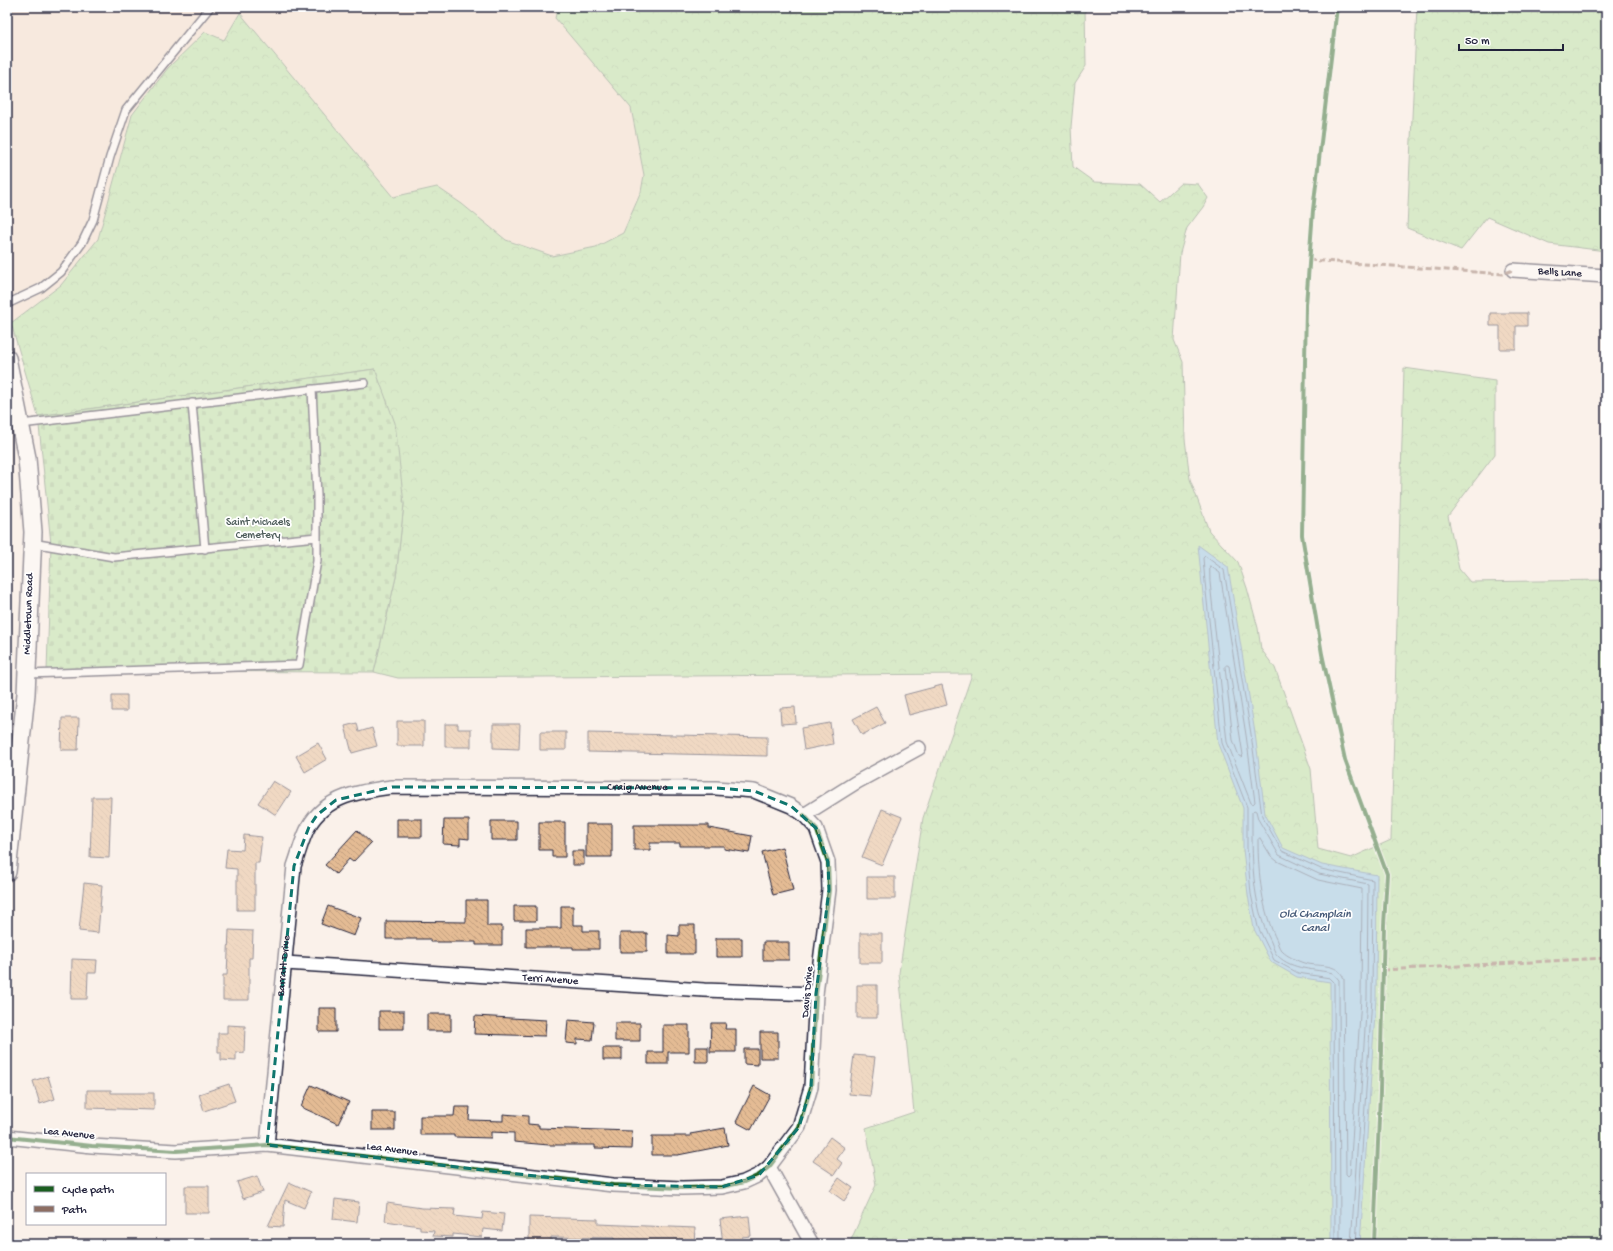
<svg xmlns="http://www.w3.org/2000/svg" width="1613" height="1251" viewBox="0 0 1613 1251" font-family="'Gochi Hand',sans-serif">
	<style>
		.built { fill: #f3e1d0 }
		.forest { fill: url(#forest-crowns); stroke: #6a826f }
		.cemetery { fill: url(#cemetery-stones); stroke: #6a826f }
		.water { fill: #8cc5eb; stroke: #6284a5 }
		.lines { fill: none; stroke-linecap: round; stroke-linejoin: round }
		.shore { stroke: #4c6381; stroke-width: 1 }
		.building { fill: url(#building-back-hatch); stroke: #22223b }
		.service-casing { stroke: #22223b; stroke-width: 10 }
		.minor-casing { stroke: #22223b; stroke-width: 16 }
		.tertiary-casing { stroke: #22223b; stroke-width: 20 }
		.service { stroke: #fff; stroke-width: 7 }
		.minor { stroke: #fff; stroke-width: 13 }
		.tertiary { stroke: #fff; stroke-width: 17 }
		.quiet { stroke: #8d6e63; stroke-width: 3; stroke-dasharray: 6 3; stroke-linecap: butt }
		.cycleway-casing { stroke: #fff; stroke-width: 6 }
		.cycleway { stroke: #1b5e20; stroke-width: 4 }
		.marked { fill: none; stroke: #0f766e; stroke-width: 3; stroke-dasharray: 8 5; stroke-linejoin: round }
		.labels { text-anchor: middle; dominant-baseline: central; stroke-width: 3.5; stroke-linejoin: round; paint-order: stroke }
		.street-label { font-size: 11px; fill: #22223b; stroke: #fff }
		.park-label { font-size: 11px; fill: #4d5c5a; stroke: #fff }
		.water-label { font-size: 12px; font-style: italic; fill: #475b79; stroke: #fff }
	</style>
	<defs>
		<pattern id="forest-crowns" width="20" height="18" patternUnits="userSpaceOnUse"><rect width="20" height="18" fill="#b2e3a3"/><path d="M2 6a3 3 0 1 1 6 0M12 15a3 3 0 1 1 6 0" fill="none" stroke="#99c28d"/></pattern>
		<pattern id="cemetery-stones" width="16" height="16" patternUnits="userSpaceOnUse"><rect width="16" height="16" fill="#b2e3a3"/><path d="M2 7V4a2 2 0 0 1 4 0v3zM10 15v-3a2 2 0 0 1 4 0v3z" fill="#99c28d"/></pattern>
		<pattern id="building-back-hatch" width="6" height="6" patternUnits="userSpaceOnUse"><rect width="6" height="6" fill="#e4bb94"/><path d="M-1 5l2 2M0 0l6 6M5-1l2 2" fill="none" stroke="#c3a080"/></pattern>
	</defs>
	<rect width="100%" height="100%" fill="#faf1ea"/>
	<filter id="ink" filterUnits="userSpaceOnUse"><feTurbulence type="fractalNoise" baseFrequency=".025" numOctaves="2"/><feDisplacementMap in="SourceGraphic" scale="8" xChannelSelector="R" yChannelSelector="G"/><feConvolveMatrix kernelMatrix="1 2 1 2 8 2 1 2 1" color-interpolation-filters="sRGB"/></filter>
	<g filter="url(#ink)">
		<!-- built -->
		<path class="built" d="M7,7H558L556,18L631,108L644,175L641,192L623,233L596,247L552,256L506,240L462,204L437,187L393,197L240,13L224,40L205,33L168,68L132,115L98,239L61,285L11,323L7,310Z"/>
		<!-- forest -->
		<path class="forest" d="M558,7H1085L1086,66L1075,83L1071,127L1073,167L1094,182L1140,184L1160,202L1181,183L1198,184L1208,198L1203,207L1187,228L1180,253L1174,340L1183,362L1185,439L1190,479L1209,531L1238,562L1247,588L1258,628L1261,649L1275,668L1311,769L1318,849L1351,858L1391,840L1404,368L1495,381V454L1448,516L1459,569L1470,582L1606,580V1244H849L876,1185L866,1128L914,1112L899,973L923,818L972,674L398,678L374,672L396,577L404,504L375,369L38,416L11,323L61,285L98,239L132,115L168,68L205,32L224,40L240,13L393,197L437,187L462,204L506,240L552,256L596,247L623,233L641,192L644,175L631,108L555,18Z
			M1417,7H1606V251L1549,244L1487,217L1461,250L1407,228Z"/>
		<!-- cemetery -->
		<path class="cemetery" d="M375,369L395,423L404,504L396,577L374,672L47,671L51,544L38,416Z"/>
		<!-- water -->
		<path class="water" d="M1198,545L1228,567L1255,733L1265,814L1283,848L1322,865L1377,875L1376,998L1360,1244H1331L1330,982L1297,977L1271,962L1254,929L1248,895L1243,849V808L1218,744Z"/>
		<g class="lines">
			<!-- shore -->
			<path class="shore" d="M1210,566L1220,573L1246,735L1255,802L1253,804L1251,803L1227,742L1210,582Z
				M1227,665L1229,666L1243,755L1241,757L1239,756L1233,740L1225,667Z
				M1260,838L1271,856L1277,861L1318,880L1362,889L1361,998L1350,1174L1348,1176L1346,1174L1344,979C1338,961 1316,968 1301,962C1296,960 1287,956 1283,952C1280,950 1278,945 1277,941C1262,911 1258,874 1258,840Z
				M1335,1244L1334,982L1330,978L1298,973L1274,960L1258,927L1251,894L1247,848V807L1222,743L1205,582L1203,558L1205,556L1224,570L1251,734L1262,816L1282,851L1321,869L1373,880L1372,998L1356,1244
				M1340,1244L1339,980L1333,973C1315,969 1292,970 1278,956C1274,953 1273,946 1271,942C1251,903 1252,855 1252,812L1254,810L1256,811L1258,819L1279,855L1319,874L1368,884L1367,998L1351,1244"/>
		</g>
		<!-- building -->
		<path class="building" d="M1490,313H1527V326H1516V349H1500V326H1490Z
			M942,685L947,705L909,715L904,695Z
			M112,695H127V711H112Z
			M795,707L796,723L781,724L780,708Z
			M876,707L885,723L862,735L853,719Z
			M62,718H79L78,750H61Z
			M397,721H424V746H397Z
			M357,723L359,732L372,728L377,746L352,753L345,726Z
			M830,723L833,744L804,750L801,728Z
			M445,724H458V729H471V747H445Z
			M493,724H520L519,749L493,748Z
			M540,732H566V750H540Z
			M588,733L767,737V756L588,752Z
			M318,743L327,759L305,772L296,756Z
			M273,781L291,792L276,815L258,803Z
			M92,797H111L109,858L90,857Z
			M882,809L902,817L882,865L862,857Z
			M397,819H422V837H397Z
			M444,820H469V839L460,838V845L443,844Z
			M491,821H517V840H491Z
			M539,822H565V857H552V850H539Z
			M586,824H612V857H586Z
			M634,825H709V828L752,836L749,853L724,849V846H680V843H650V850H634Z
			M357,830L371,843L353,862L349,859L336,874L325,865Z
			M244,835L262,837L259,863H255V910H237V869L225,868L227,849L243,850Z
			M782,847L793,890L773,895L762,852Z
			M572,851H584V865H572Z
			M867,877H895V899H867Z
			M84,883L102,885L98,933L79,931Z
			M466,900H487V926H502V945H476V942H430V939H386V921L466,922Z
			M328,906L361,918L354,936L321,924Z
			M514,906H536V921H514Z
			M561,906H573V925H583V931H599V949H573V947H526V928H561Z
			M679,925H695V954H668V935L679,936Z
			M229,930L253,931L252,958H249V1000H223V975H227Z
			M620,933H647V952H620Z
			M860,933H882V963H860Z
			M716,938H742V957H716Z
			M763,942H789V960H763Z
			M72,959L97,960L96,973H88L87,999H71Z
			M857,985H877V1018H857Z
			M319,1008H336V1032H319Z
			M379,1011H404V1029H379Z
			M427,1014H451V1031H427Z
			M475,1016L546,1020L545,1036L474,1034Z
			M568,1020L594,1022L592,1040L577,1039V1044L566,1043Z
			M615,1023H640V1041H615Z
			M711,1023H726L725,1029H736V1052H710Z
			M227,1025L245,1026L244,1053L236,1052V1061L221,1060V1052H218V1033H227Z
			M663,1025H689V1052H668V1064H648V1052H663Z
			M760,1032H778V1058H760Z
			M695,1047H708V1062H695Z
			M603,1048H622V1060H603Z
			M744,1049H758V1065L744,1064Z
			M854,1055L875,1057L870,1096L849,1094Z
			M48,1076L55,1099L40,1104L33,1081Z
			M229,1084L235,1101L204,1111L199,1094Z
			M311,1085L349,1102L338,1124L301,1107Z
			M754,1086L770,1095L751,1130L736,1122Z
			M87,1090H111V1093H154V1110L87,1108Z
			M455,1107H470L469,1120L503,1121V1114L528,1116V1124L539,1125V1128L632,1131L631,1149L595,1148V1145H549L514,1142V1133L491,1132V1138L454,1137V1135H420V1116H454Z
			M372,1112H395V1130H372Z
			M725,1128L728,1145L678,1155H652V1136H691L690,1134Z
			M830,1137L845,1148L837,1159L842,1163L834,1175L813,1161Z
			M257,1176L263,1192L243,1199L237,1182Z
			M839,1178L853,1188L844,1201L830,1191Z
			M289,1182L311,1192L304,1208L285,1200L283,1227L268,1226Z
			M185,1186H209V1213H185Z
			M335,1199L359,1202L357,1222L333,1219Z
			M387,1203L422,1208L455,1209L454,1216L482,1219L483,1212L504,1214L502,1231L483,1229L482,1237L453,1234V1237L433,1236L434,1231L420,1230V1226L385,1221Z
			M749,1216L751,1236L742,1237L743,1244H723L720,1219Z
			M529,1217L598,1219V1224L695,1228L694,1244L632,1242V1244H614V1238L551,1237V1244H529Z"/>
		<g class="lines">
			<defs>
				<path id="service" d="M7,304L41,288L61,272L82,243L93,220L110,157L126,110L210,7
					M192,403L205,549
					M21,424L365,383
					M32,543L114,557L317,537
					M27,674L299,665L317,561V496L312,389"/>
				<g id="minor">
					<path id="s1" d="M1513,270L1606,276"/>
					<path id="s2" d="M285,963L704,990L816,994"/>
					<path d="M7,1137L92,1146L176,1151L267,1145L613,1185L682,1188L722,1187L744,1182L759,1175L769,1167L799,1127L811,1087L816,994L829,890L828,862L816,828L804,815"/>
					<path id="s3" d="M267,1145L294,866C299,853 302,838 309,826C326,796 361,791 392,787L716,788L754,791L791,806L804,815L855,783L919,748"/>
					<path d="M769,1167L812,1244"/>
				</g>
				<path id="tertiary" d="M7,358L27,458L33,532L26,694L7,872"/>
			</defs>
			<!-- service casing -->
			<use href="#service" class="service-casing"/>
			<!-- minor casing -->
			<use href="#minor" class="minor-casing"/>
			<!-- tertiary casing -->
			<use href="#tertiary" class="tertiary-casing"/>
			<!-- service -->
			<use href="#service" class="service"/>
			<!-- minor -->
			<use href="#minor" class="minor"/>
			<!-- tertiary -->
			<use href="#tertiary" class="tertiary"/>
			<!-- quiet -->
			<path class="quiet" d="M1309,260L1503,274L1513,270
				M1383,970L1606,958"/>
			<defs>
				<path id="cycleway" d="M1337,7L1313,210L1306,305L1302,535L1322,654L1345,760L1387,874L1384,925L1380,1092L1374,1244
					M7,1137L92,1146L176,1151L267,1145L613,1185L682,1188L722,1187L744,1182L759,1175L769,1167L799,1127L811,1087L816,994L829,890L828,862L816,828L804,815"/>
			</defs>
			<!-- cycleway casing -->
			<use href="#cycleway" class="cycleway-casing"/>
			<!-- cycleway -->
			<use href="#cycleway" class="cycleway"/>
		</g>
	</g>
	<!-- marked area -->
	<path d="M0 0H1613V1251H0ZM392,787L716,788L754,791L791,806L816,828L828,862L829,890L816,994L811,1087L799,1127L759,1175L722,1187L613,1185L267,1145L294,866L309,827L317,815L336,800Z" fill="#faf1ea" fill-opacity=".55" fill-rule="evenodd"/>
	<path class="marked" d="M392,787L716,788L754,791L791,806L816,828L828,862L829,890L816,994L811,1087L799,1127L759,1175L722,1187L613,1185L267,1145L294,866L309,827L317,815L336,800Z"/>
	<g class="labels">
		<!-- street labels -->
		<g class="street-label">
			<text stroke="none"><textPath href="#s1" startOffset="47">Bells Lane</textPath></text>
			<text transform="translate(29 614) rotate(-88)">Middletown Road</text>
			<text stroke="none"><textPath href="#s3" startOffset="664">Craig Avenue</textPath></text>
			<text stroke="none"><textPath href="#s3" startOffset="180">Barratt Drive</textPath></text>
			<text stroke="none"><textPath href="#s2" startOffset="266">Terri Avenue</textPath></text>
			<text transform="translate(808 992) rotate(-85)">Davis Drive</text>
			<text transform="translate(69 1134) rotate(6)">Lea Avenue</text>
			<text transform="translate(392 1150) rotate(7)">Lea Avenue</text>
		</g>
		<!-- park labels -->
		<g class="park-label">
			<text x="258" y="523">Saint Michaels<tspan x="258" dy="13">Cemetery</tspan></text>
		</g>
		<!-- water labels -->
		<g class="water-label">
			<text x="1315" y="915">Old Champlain<tspan x="1315" dy="14">Canal</tspan></text>
		</g>
	</g>
	<!-- margin -->
	<rect width="1613" height="1251" fill="none" stroke="#fff" stroke-width="24"/>
	<rect x="12" y="12" width="1589" height="1227" fill="none" stroke="#22223b" stroke-width="1.5" filter="url(#ink)"/>
	<!-- legend -->
	<rect x="26" y="1173" width="140" height="52" fill="#ffffff" stroke="#a7a7b1"/>
	<rect x="34" y="1186" width="20" height="6" fill="#1b5e20" stroke="#a7a7b1"/>
	<text x="62" y="1193" font-size="12" fill="#22223b">Cycle path</text>
	<rect x="34" y="1206" width="20" height="6" fill="#8d6e63" stroke="#a7a7b1"/>
	<text x="62" y="1213" font-size="12" fill="#22223b">Path</text>
	<!-- scale -->
	<path d="M1459 44v6h104v-6" fill="none" stroke="#22223b" stroke-width="2"/>
	<text x="1465" y="44" font-size="12" fill="#22223b" stroke="#ffffff" stroke-width="3" paint-order="stroke">50 m</text>
</svg>
